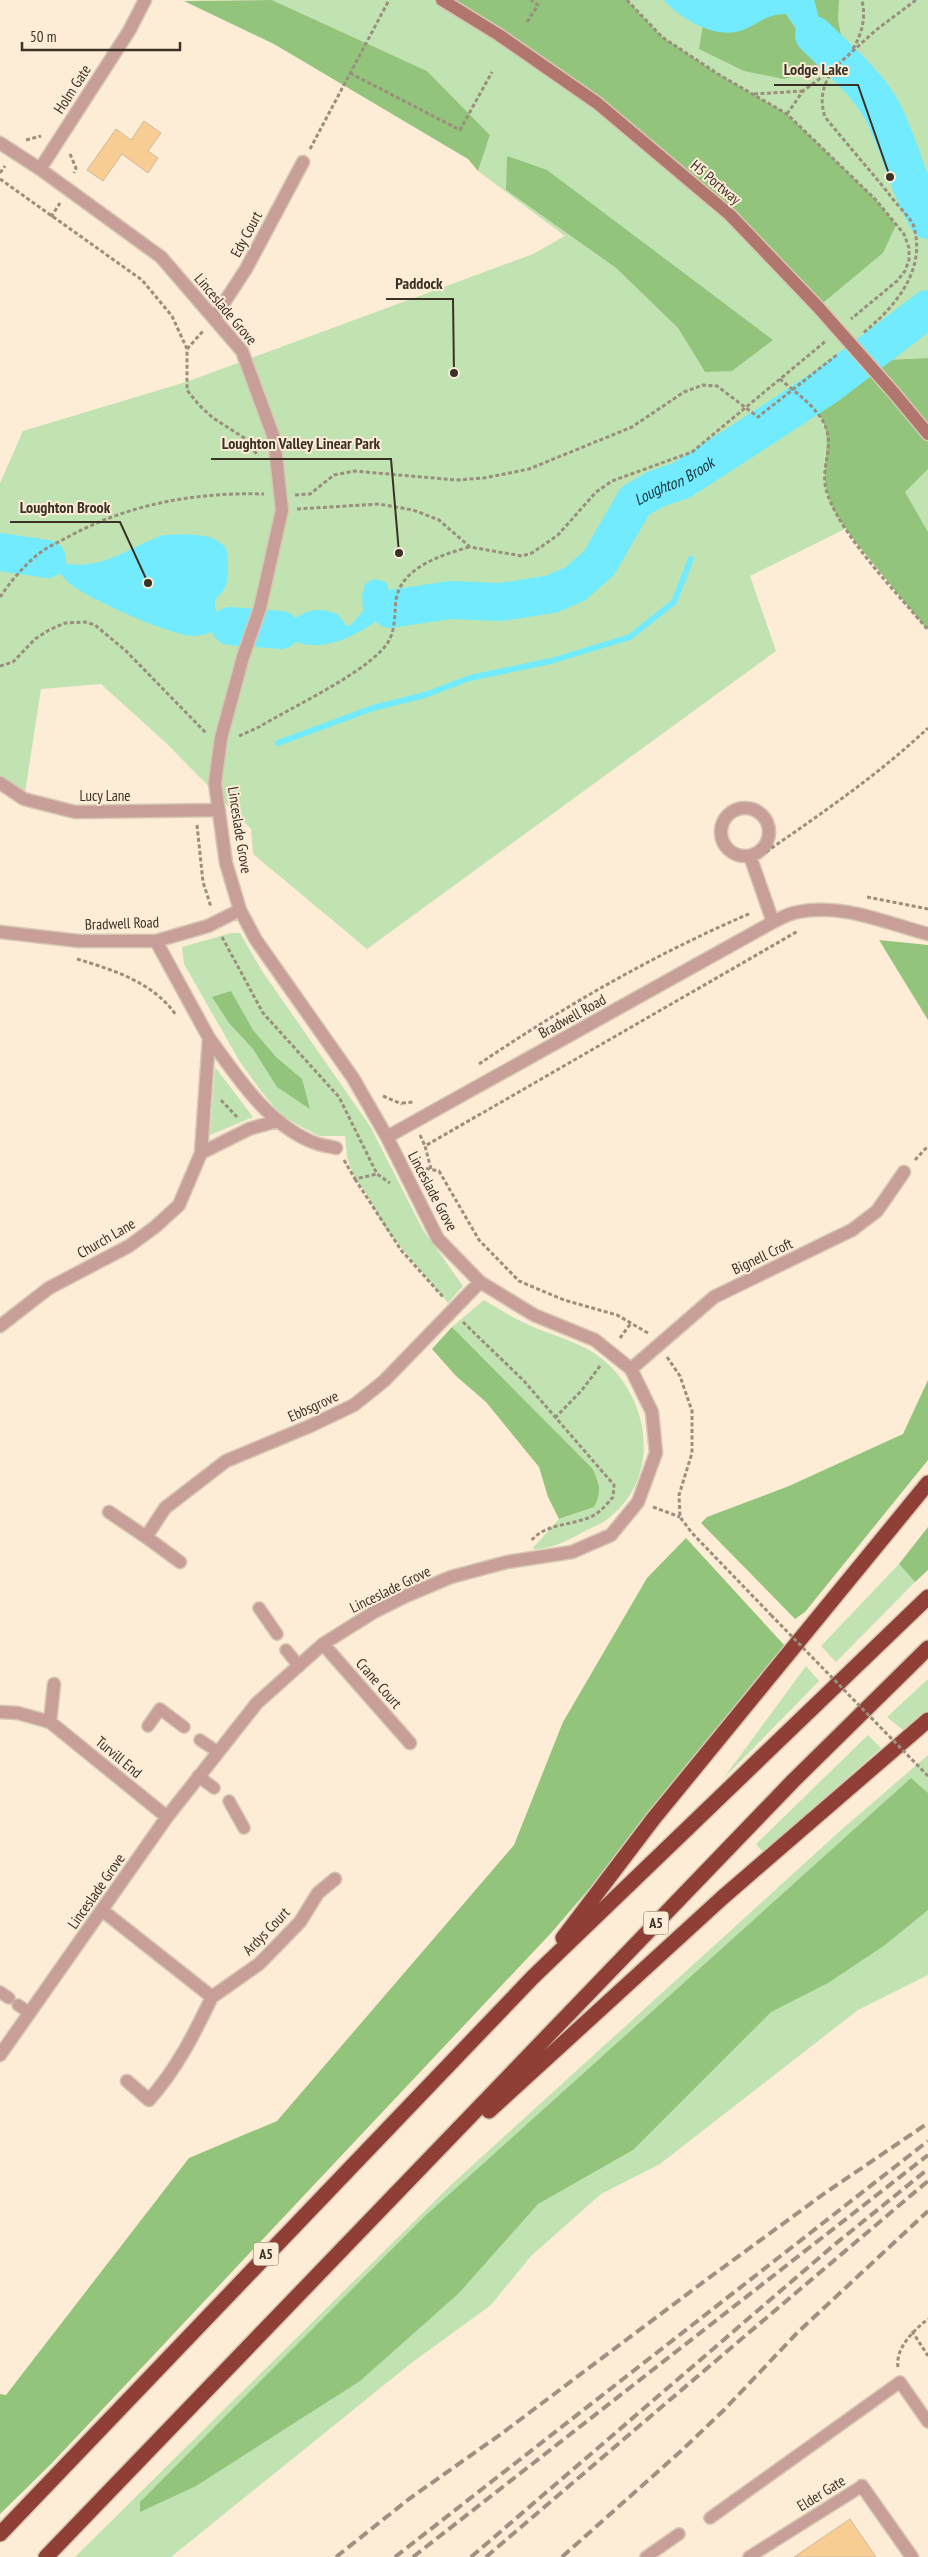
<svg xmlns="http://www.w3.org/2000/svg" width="928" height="2557" viewBox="0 0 928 2557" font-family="'PT Sans Narrow',sans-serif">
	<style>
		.green { fill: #c1e3b2; fill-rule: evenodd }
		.forest { fill: #93c47c }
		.water { fill: #72ebff }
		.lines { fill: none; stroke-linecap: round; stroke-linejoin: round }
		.stream { stroke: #72ebff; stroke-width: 6 }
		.river { stroke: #72ebff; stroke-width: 38 }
		.building { fill: #f8cd93; stroke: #ceb99f }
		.lane-casing { stroke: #d6c7b3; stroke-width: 14 }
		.street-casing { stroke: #d6c7b3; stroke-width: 15 }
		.secondary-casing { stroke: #d6c7b3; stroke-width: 15 }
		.highway-casing { stroke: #d6c7b3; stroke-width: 18 }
		.path { stroke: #9a8e7d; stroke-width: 3; stroke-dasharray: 4 2.5; stroke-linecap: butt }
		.lane { stroke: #c79e98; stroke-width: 11 }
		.street { stroke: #c79e98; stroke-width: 12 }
		.secondary { stroke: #b1766e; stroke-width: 12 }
		.highway { stroke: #8f3f36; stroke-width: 15 }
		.rail { stroke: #9e9181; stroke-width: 4; stroke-dasharray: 10 5; stroke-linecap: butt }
		.secondary-bridge-casing { stroke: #d6c7b3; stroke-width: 15; stroke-linecap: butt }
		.path-bridge { stroke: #9a8e7d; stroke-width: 3; stroke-dasharray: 4 2.5; stroke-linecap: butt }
		.secondary-bridge { stroke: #b1766e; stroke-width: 12 }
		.labels { text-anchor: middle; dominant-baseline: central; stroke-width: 4; stroke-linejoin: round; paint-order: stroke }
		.shield { fill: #fdecd6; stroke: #746a5c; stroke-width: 1 }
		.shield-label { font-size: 14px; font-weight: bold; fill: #3a3227 }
		.street-label { font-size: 15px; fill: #3a3227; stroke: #fdecd6 }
		.water-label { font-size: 16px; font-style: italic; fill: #1c3235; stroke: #fdecd6 }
		.leader { fill: none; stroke: #3a3227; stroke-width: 2 }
		.callout-dot { fill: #3a3227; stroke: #fdecd6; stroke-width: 2 }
		.callout-label { font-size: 16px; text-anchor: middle; font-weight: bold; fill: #3a3227; stroke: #fdecd6; stroke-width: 4; stroke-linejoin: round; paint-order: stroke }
	</style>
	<rect width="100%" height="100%" fill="#fdecd6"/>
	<!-- green -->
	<path class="green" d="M272,0H442L828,155L787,114L718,74L662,37L627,0H928V358L862,361L823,314L854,360L828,385L805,400L816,410L828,436L823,473L828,496L845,529L750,576L776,651L367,949L253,854L251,829L165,742L101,684L41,689L24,799L0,783V483L23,431L186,382L533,254L565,236L478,171L490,135L427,71ZM506,190L773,340L705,372L678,328L616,268Z
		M928,469V532L904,492Z
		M231,933H240L262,971L370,1126L423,1230L463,1286L448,1303L385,1228L365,1191L355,1179L347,1157L345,1136H319L300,1126L281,1115L261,1091L240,1062L184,964L182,947Z
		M215,1067L253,1117L210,1135Z
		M484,1300C499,1309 515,1319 531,1326C559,1338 589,1344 611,1367C652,1409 658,1480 609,1518C602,1524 593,1527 585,1531C567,1541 553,1549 532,1549L559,1519L594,1507L599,1482L592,1468L452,1327Z
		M899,1564L915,1582L836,1662L821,1646Z
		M806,1666L819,1681L723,1779Z
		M928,1679V1710L903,1730L887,1717Z
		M868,1735L881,1748L763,1852L756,1844Z
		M928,1755V1975L858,2010L660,2164L601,2194L531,2256L491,2305L410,2364L171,2557H75L453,2183L840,1831Z"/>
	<!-- forest -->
	<path class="forest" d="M272,0L427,71L490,135L478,171L468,159L274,44L184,1Z
		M442,0H627L662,37L718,74L787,114L875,199L896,225L883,253L818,307L730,215L597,103Z
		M814,0H839L838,19L842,42L839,50L818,71L784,79L744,71L699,49L703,25C748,44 749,13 786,14L804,40L822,32Z
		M507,156L547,170L773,340L732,371L705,372L678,328L616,268L506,190Z
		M928,358V469L905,492L928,532V630C909,608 891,585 872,562C856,542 836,520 828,495C815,455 845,435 805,400L862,361Z
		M879,940L928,945V1020Z
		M231,991L253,1030L276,1057L302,1079L310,1109L277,1087L253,1049L229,1023L212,997Z
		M452,1327L592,1468C600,1483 602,1492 594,1507L559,1519L548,1497L539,1467L486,1402L456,1376L432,1349Z
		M928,1380V1460L805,1612L795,1619L701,1523L707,1517L789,1486L903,1434Z
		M928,1527V1570L915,1582L899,1564Z
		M686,1538L785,1646L655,1812L552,1932L51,2464L0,2514V2394L6,2395L189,2158L277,2121L514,1845L563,1722L647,1578Z
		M911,1778L928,1793V1910L885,1945L828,1983L771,2012L633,2150L538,2204L458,2294L360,2381L196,2486L140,2512V2502L424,2217Z"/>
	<!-- water -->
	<path class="water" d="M664,0H814L822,32L804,40L786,14C766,13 754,28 736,32C712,37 679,18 664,0Z
		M163,535C185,535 211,531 226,548C228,559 229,570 227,581C223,600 209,593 218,616L229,619L230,626C219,629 204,636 193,636C169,635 95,601 74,587C64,579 55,569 47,559C97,576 118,552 163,535Z
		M374,579L386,582L391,596L390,609C366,634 308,664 281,630C300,614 310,604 337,614L346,625L350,626L363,611L362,595L365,584Z"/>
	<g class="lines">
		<!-- stream -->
		<path class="stream" d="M278,743L373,708L425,695L470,678L551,661L630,637L674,602L691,559"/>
		<!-- river -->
		<g class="river">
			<path d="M814,35C836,57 864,80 880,107C900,142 906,183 928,220"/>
			<path d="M0,552L47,559"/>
			<path id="s1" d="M390,609L450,600L501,602L552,594L575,584L599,563L635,501L656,489L682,480L738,444L828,385L928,309"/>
			<path d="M230,626L281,630"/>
		</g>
	</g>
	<!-- building -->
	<path class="building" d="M144,121L161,133L148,151L158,158L148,173L122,154L103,181L87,170L116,129L131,140Z
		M850,2519L876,2557H794Z"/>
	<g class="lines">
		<defs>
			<path id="lane" d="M259,1608L277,1634
				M286,1650L299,1666
				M148,1726L160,1709L184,1727
				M200,1740L218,1752
				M198,1776L214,1788
				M229,1801L244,1828
				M0,1992L9,1998
				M18,2005L30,2013
				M710,2518L900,2382L928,2422
				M646,2557L679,2534
				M749,2557L862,2486"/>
			<path id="street" d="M0,143L40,169L161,257L242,351L274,438L282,510L260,608L243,657L221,738L215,783L226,863L240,910L256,940L353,1078L387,1137L438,1239L480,1282L534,1315L595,1340L631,1369L652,1412L656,1453L638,1502L611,1535L572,1552L507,1562L451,1577L406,1596L374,1612L323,1644L257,1703L167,1817L0,2055
				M40,169L129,31L145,0
				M214,318L246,269L303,162
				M0,783L24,799L75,812L217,810
				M721 832a24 24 0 1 1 48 0a24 24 0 1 1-48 0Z
				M750,856L773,922
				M0,932L79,941H156L208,926L240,910
				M209,1038C237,1076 265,1121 310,1141C318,1145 328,1146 336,1148
				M387,1137L773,922C781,918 790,913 798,912C843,903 886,923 928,934
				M201,1153L249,1129L277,1121
				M0,1326L49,1288L129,1246L155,1227L179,1205L201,1153L209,1038L156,941
				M631,1369L714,1297L852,1230L877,1211L904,1172
				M109,1512L146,1537
				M180,1562L146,1537L165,1508L226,1461L310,1426L354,1405L384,1381L480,1282
				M323,1644L410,1743
				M0,1712L18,1713L50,1722L167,1817
				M50,1722L54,1684
				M103,1911L212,1997C194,2034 177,2069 149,2100L127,2081
				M212,1997L259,1964L300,1922L318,1893L335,1879
				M862,2486L912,2557"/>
			<path id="secondary" d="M442,0L499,35L597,103L730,215L818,307
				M894,393L928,434"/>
			<path id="highway" d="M563,1938L654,1818L928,1483
				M489,2111L722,1898L928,1720
				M0,2534L533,1977L928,1597
				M46,2557L793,1781L928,1648"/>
		</defs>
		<!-- lane casing -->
		<use href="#lane" class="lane-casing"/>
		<!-- street casing -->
		<use href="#street" class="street-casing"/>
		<!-- secondary casing -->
		<use href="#secondary" class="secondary-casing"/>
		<!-- highway casing -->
		<use href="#highway" class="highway-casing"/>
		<!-- path -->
		<path class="path" d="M627,0L662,37L718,74L787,114L875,199L904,234L909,248V260L905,271L897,281L851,319
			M527,22L538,5L531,0
			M853,49C862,33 866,19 862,0
			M833,69C823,86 819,98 825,117C846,143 868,168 889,194C896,204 906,213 913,224C928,270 894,308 862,334
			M350,73L460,130L492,72
			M754,94L802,91
			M787,114L803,91L833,69L876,30L916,0
			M26,140L41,136
			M310,149L389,0
			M70,154L76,168L74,173
			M0,173L5,166
			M0,179L142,280L172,316L187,349V390L199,405L213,418L246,439L258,456
			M51,217L60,203
			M187,349L203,331
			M780,379C797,394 825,412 828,436C831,456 819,471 828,496C844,539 898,594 928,630
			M295,495L310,494L334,475L354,471L456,480L484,478L529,469L632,427L684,392L703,385L717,386L758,417L838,354
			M297,509L379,504L413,510L439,520L470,547L522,556L532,553L558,535L596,492L612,481L692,452L827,340
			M0,597C11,581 25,564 41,552C49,546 59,542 68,537C128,504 196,492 264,494
			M0,666L13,662L35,639L49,630L65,623L85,622L95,625L126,651L207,734
			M239,736L259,727C294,706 355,678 382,650C396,636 394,619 396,600C401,567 442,555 469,547
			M197,825L203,882L211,907
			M766,852C822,813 878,775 928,728
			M867,897L928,909
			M222,937L263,1013L339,1097L377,1174L390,1183
			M77,959C113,970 153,982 176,1015
			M479,1064C565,1006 655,954 751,913
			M383,1096L402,1104
			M221,1100L237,1117
			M402,1103L413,1102
			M420,1135L425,1146
			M344,1160L355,1179L377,1174
			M915,1160L928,1146
			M431,1169L425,1146L798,931
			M420,1170L424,1168L439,1171L479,1240L519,1281L564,1300L617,1315L648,1333
			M355,1179L401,1250L444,1298
			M463,1322L524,1381L614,1485L613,1497C608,1503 602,1510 596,1514C574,1527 547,1521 530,1542
			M620,1338L631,1323
			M667,1357L680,1376L692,1411V1453L679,1495L680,1517L692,1533L771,1615
			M555,1418L582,1390L600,1366
			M653,1507L680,1517
			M912,2331L928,2356
			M898,2367C895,2348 915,2329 928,2319"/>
		<!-- lane -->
		<use href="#lane" class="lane"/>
		<!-- street -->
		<use href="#street" class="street"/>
		<!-- secondary -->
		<use href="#secondary" class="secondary"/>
		<!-- highway -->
		<use href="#highway" class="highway"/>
		<!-- rail -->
		<path class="rail" d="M336,2557L409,2499L501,2434L706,2280L825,2193L928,2123
			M395,2557L928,2141
			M413,2557L928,2155
			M471,2557L834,2245L928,2169
			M486,2557C633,2431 780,2306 928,2181
			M562,2557L681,2451L724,2410L797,2333L928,2211"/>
		<defs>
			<path id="secondary-bridge" d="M818,307L894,393"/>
		</defs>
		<!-- secondary-bridge casing -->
		<use href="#secondary-bridge" class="secondary-bridge-casing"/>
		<!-- path-bridge -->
		<path class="path-bridge" d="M771,1615L928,1776"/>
		<!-- secondary-bridge -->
		<use href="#secondary-bridge" class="secondary-bridge"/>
	</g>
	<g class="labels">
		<!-- shield labels -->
		<g class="shield">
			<rect x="643.5" y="1911.5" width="25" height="23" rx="4"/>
			<rect x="253.5" y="2242.5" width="25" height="23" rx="4"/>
		</g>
		<g class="shield-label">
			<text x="656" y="1923">A5</text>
			<text x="266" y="2254">A5</text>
		</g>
		<!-- street labels -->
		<g class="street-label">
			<text transform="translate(72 89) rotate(-57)">Holm Gate</text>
			<text transform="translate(716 182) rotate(40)">H5 Portway</text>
			<text transform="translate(246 234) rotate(-62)">Edy Court</text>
			<text transform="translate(226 309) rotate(50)">Linceslade Grove</text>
			<text x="105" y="795">Lucy Lane</text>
			<text transform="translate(240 830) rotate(81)">Linceslade Grove</text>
			<text transform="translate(122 923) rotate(-2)">Bradwell Road</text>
			<text transform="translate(572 1016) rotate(-29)">Bradwell Road</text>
			<text transform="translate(433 1191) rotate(62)">Linceslade Grove</text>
			<text transform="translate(106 1238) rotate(-30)">Church Lane</text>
			<text transform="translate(762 1256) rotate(-25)">Bignell Croft</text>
			<text transform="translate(313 1406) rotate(-25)">Ebbsgrove</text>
			<text transform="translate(390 1589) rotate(-26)">Linceslade Grove</text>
			<text transform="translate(379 1683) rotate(49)">Crane Court</text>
			<text transform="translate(119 1757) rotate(40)">Turvill End</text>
			<text transform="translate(96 1891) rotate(-55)">Linceslade Grove</text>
			<text transform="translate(266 1931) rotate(-46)">Ardys Court</text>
			<text transform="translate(821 2493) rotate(-32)">Elder Gate</text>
		</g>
		<!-- water labels -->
		<g class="water-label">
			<text stroke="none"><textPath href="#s1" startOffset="336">Loughton Brook</textPath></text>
		</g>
	</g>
	<!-- callouts -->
	<path class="leader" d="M890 177L858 85H774M454 373L453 299H386M399 553L391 459H211M148 583L120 522H10"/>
	<g class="callout-dot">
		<circle cx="890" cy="177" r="5"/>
		<circle cx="454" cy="373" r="5"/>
		<circle cx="399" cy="553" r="5"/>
		<circle cx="148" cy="583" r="5"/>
	</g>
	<g class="callout-label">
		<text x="816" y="75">Lodge Lake</text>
		<text x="419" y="289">Paddock</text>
		<text x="301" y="449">Loughton Valley Linear Park</text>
		<text x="65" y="513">Loughton Brook</text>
	</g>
	<!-- scale -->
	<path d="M22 42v8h158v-8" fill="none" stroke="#3a3227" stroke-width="2.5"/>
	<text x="30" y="42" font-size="15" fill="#3a3227" stroke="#fdecd6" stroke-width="4" paint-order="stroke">50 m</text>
</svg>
